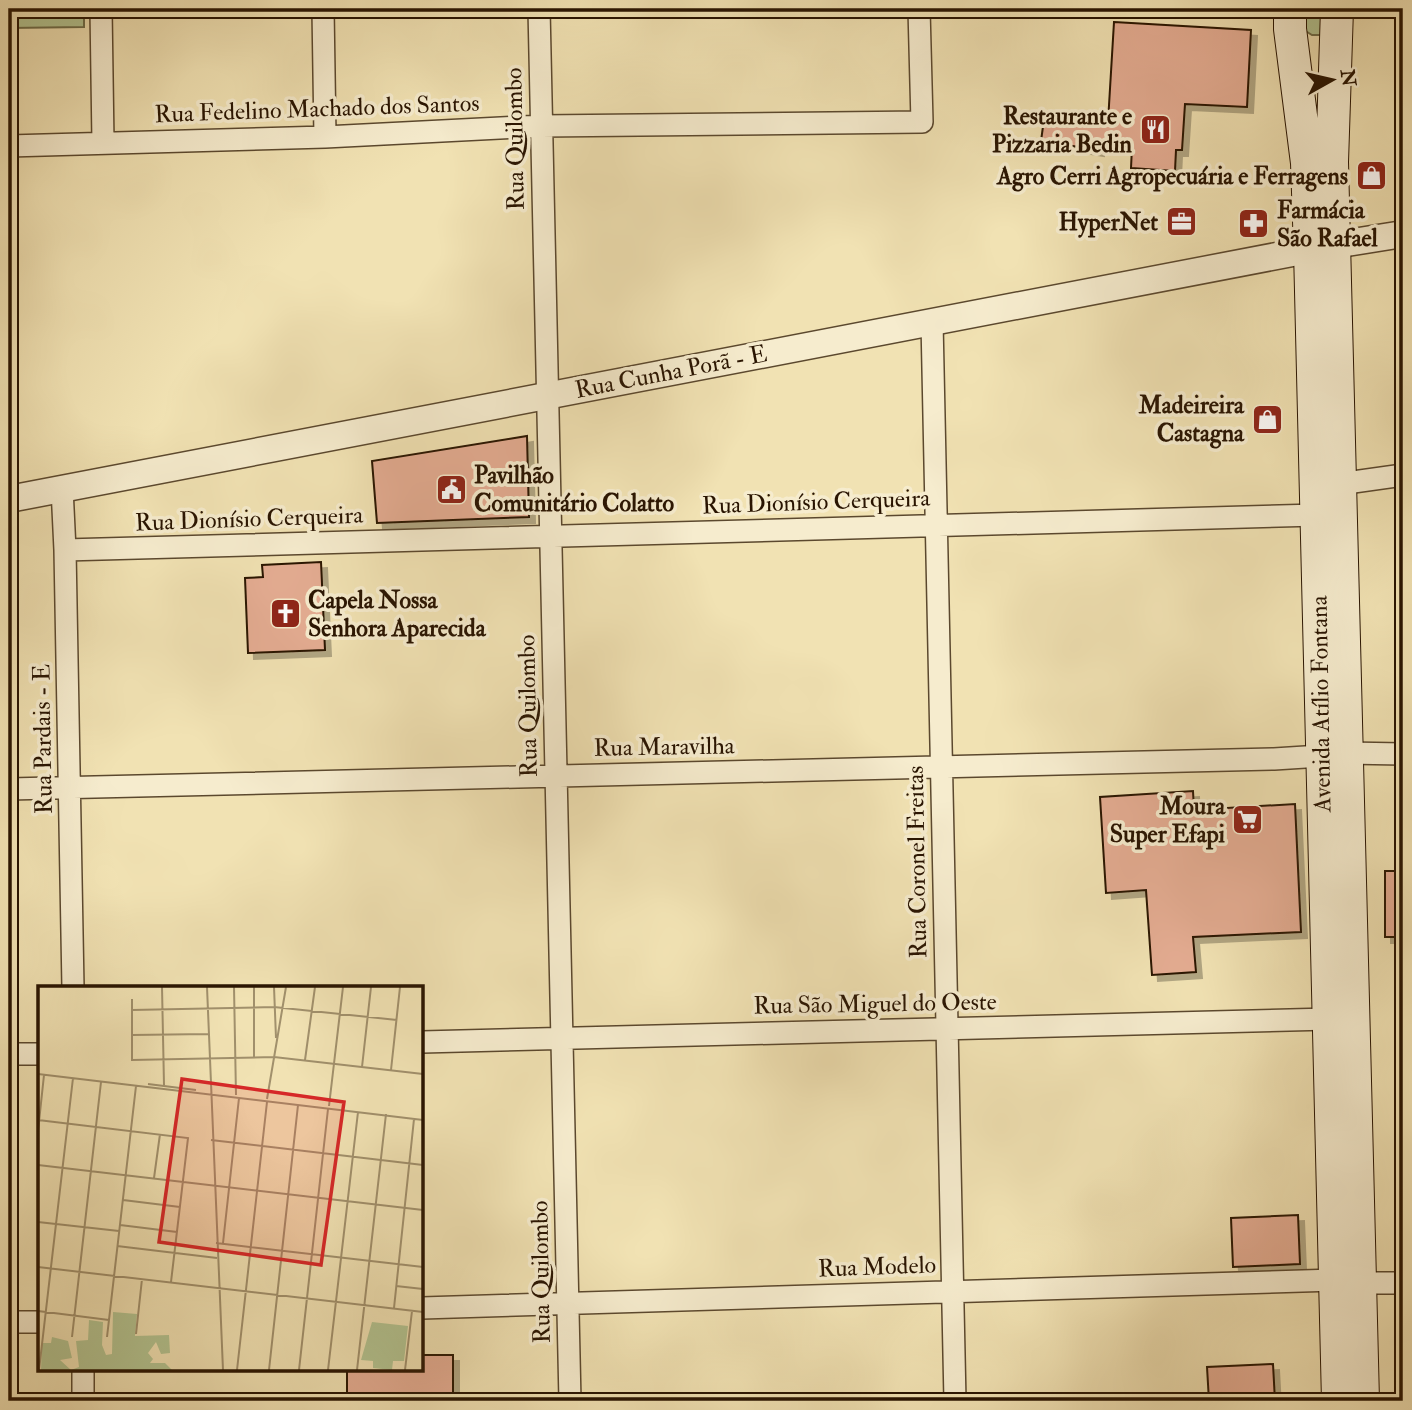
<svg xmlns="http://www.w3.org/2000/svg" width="1412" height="1410" viewBox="0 0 1412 1410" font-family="'IM FELL Double Pica',serif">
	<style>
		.green { fill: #b3c491; stroke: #6e6c49; stroke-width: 2 }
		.building { fill: #e4ac92; stroke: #291401; stroke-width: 2; filter: url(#shadow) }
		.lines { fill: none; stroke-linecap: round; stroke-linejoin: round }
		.minor-casing { stroke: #5b482e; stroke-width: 24 }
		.tertiary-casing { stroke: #5b482e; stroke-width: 29 }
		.secondary-casing { stroke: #291401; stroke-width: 34 }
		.minor { stroke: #f6ecce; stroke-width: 21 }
		.tertiary { stroke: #f6ecce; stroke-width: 26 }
		.secondary { stroke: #f6ecce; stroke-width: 32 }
		.labels { text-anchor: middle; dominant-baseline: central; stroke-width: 7; stroke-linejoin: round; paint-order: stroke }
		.street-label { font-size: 24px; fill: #291401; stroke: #f6ecce }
		.poi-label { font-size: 24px; font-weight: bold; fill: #291401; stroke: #f6ecce; text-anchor: end }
		.inset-road { fill: none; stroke: #a1906c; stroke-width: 2 }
		.view { fill: #d62828; fill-opacity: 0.15; stroke: #d62828; stroke-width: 3.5 }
		.inset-edge { fill: none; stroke: #291401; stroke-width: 3.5 }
	</style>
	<defs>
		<filter id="shadow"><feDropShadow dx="6" dy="6" stdDeviation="0" flood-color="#0004"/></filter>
	</defs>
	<rect width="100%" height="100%" fill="#f1e2b3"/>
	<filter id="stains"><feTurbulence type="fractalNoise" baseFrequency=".00286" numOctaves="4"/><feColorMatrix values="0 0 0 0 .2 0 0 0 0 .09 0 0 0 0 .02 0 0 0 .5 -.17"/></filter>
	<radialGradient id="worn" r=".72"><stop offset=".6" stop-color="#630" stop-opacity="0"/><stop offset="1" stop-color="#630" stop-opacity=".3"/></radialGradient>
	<!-- green -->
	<path class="green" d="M9,9H84V27L9,28Z
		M1304,9H1329L1322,35H1312L1304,30Z"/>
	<!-- building -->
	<path class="building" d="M1114,22L1251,30L1247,107L1185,104L1182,150H1176L1175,171L1131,168L1132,147L1099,142L1098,150L1041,141L1045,112L1108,122Z
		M527,436L529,517L377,523L372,461Z
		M321,562L325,650L248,653L245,578L263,577L262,565Z
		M1193,791L1194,810L1295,804L1301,932L1193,937L1196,972L1152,975L1146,890L1106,893L1100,797Z
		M1385,871H1403V937H1385Z
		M1298,1215L1300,1264L1233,1267L1231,1218Z
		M422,1355H453V1401H347V1370H422Z
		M1273,1364L1275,1401H1209L1207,1367Z"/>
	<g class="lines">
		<defs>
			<path id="minor" d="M101,9L103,143
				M323,9L325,137
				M539,9L570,1401
				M9,146L325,137L541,126L922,122L919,9
				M932,322L955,1401
				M1339,484L1403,475
				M62,488L65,550L73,988
				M65,550L1317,515
				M1346,753L1403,754
				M9,789L1274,759L1321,756
				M422,1042L1329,1019
				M9,1054H40
				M1360,1283H1403
				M422,1308L1335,1280
				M9,1322H40
				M83,1370V1401"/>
			<path id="tertiary" d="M9,499L1334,245L1403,234"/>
			<path id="secondary" d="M1290,9V29L1307,163L1310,250L1338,1401
				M1337,9L1332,162L1363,1401"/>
		</defs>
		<!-- minor casing -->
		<use href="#minor" class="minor-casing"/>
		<!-- tertiary casing -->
		<use href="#tertiary" class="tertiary-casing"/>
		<!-- secondary casing -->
		<use href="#secondary" class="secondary-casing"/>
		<!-- minor -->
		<use href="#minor" class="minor"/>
		<!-- tertiary -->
		<use href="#tertiary" class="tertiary"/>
		<!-- secondary -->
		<use href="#secondary" class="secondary"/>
	</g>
	<!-- icons -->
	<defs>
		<symbol id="restaurant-square" viewBox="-11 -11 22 22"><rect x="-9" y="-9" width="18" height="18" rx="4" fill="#8f2418" stroke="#f6ecce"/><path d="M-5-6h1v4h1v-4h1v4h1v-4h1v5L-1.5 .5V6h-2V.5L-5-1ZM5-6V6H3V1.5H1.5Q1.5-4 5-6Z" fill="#fff"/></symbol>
		<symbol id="shop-square" viewBox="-11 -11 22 22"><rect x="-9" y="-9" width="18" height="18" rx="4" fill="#8f2418" stroke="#f6ecce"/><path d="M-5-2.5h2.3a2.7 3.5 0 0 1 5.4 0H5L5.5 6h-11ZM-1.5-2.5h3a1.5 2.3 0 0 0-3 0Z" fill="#fff"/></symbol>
		<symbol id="office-square" viewBox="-11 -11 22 22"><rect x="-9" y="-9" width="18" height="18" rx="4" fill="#8f2418" stroke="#f6ecce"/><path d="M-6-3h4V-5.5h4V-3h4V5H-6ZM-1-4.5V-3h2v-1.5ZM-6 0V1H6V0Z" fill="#fff"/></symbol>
		<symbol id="pharmacy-square" viewBox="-11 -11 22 22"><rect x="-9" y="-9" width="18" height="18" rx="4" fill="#8f2418" stroke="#f6ecce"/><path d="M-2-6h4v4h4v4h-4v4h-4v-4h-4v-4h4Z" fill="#fff"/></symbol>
		<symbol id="civic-square" viewBox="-11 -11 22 22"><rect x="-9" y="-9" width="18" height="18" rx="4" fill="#8f2418" stroke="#f6ecce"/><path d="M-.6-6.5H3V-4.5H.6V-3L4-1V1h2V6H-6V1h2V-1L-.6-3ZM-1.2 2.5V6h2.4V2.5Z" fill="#fff"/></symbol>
		<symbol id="church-square" viewBox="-11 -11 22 22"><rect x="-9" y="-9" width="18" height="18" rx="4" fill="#8f2418" stroke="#f6ecce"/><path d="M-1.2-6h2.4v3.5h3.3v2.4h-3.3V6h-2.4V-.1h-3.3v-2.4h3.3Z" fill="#fff"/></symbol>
		<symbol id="supermarket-square" viewBox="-11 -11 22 22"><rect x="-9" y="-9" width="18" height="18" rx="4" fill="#8f2418" stroke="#f6ecce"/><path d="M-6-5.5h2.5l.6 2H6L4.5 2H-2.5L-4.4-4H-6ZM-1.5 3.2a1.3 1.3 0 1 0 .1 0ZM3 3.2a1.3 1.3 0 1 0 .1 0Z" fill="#fff"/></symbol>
	</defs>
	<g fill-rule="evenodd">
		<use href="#restaurant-square" x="1138" y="112" width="35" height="35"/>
		<use href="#shop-square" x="1354" y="158" width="35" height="35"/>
		<use href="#office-square" x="1164" y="204" width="35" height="35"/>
		<use href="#pharmacy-square" x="1236" y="206" width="35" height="35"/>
		<use href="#shop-square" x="1250" y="402" width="35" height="35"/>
		<use href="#civic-square" x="434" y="472" width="35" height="35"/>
		<use href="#church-square" x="268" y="596" width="35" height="35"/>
		<use href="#supermarket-square" x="1230" y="802" width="35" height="35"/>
	</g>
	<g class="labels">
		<!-- street labels -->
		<g class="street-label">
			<text transform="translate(317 109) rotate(-2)">Rua Fedelino Machado dos Santos</text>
			<text transform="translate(515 139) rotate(-91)">Rua Quilombo</text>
			<text transform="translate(671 372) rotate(-11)">Rua Cunha Porã - E</text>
			<text transform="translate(816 502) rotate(-2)">Rua Dionísio Cerqueira</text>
			<text transform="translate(249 519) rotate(-2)">Rua Dionísio Cerqueira</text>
			<text transform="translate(1321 704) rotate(-91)">Avenida Atílio Fontana</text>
			<text transform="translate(528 706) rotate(-91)">Rua Quilombo</text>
			<text transform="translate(43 739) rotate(-91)">Rua Pardais - E</text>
			<text transform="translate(664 747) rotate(-1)">Rua Maravilha</text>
			<text transform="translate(917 862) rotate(-91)">Rua Coronel Freitas</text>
			<text transform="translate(875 1004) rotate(-1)">Rua São Miguel do Oeste</text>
			<text transform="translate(877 1267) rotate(-2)">Rua Modelo</text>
			<text transform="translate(541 1272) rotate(-91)">Rua Quilombo</text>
		</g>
		<!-- poi labels -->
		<g class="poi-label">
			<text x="1132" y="116">Restaurante e<tspan x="1132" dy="28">Pizzaria Bedin</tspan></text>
			<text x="1348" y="176">Agro Cerri Agropecuária e Ferragens</text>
			<text x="1277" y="210" text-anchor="start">Farmácia<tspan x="1277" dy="28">São Rafael</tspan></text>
			<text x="1158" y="222">HyperNet</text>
			<text x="1244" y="405">Madeireira<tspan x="1244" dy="28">Castagna</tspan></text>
			<text x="474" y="475" text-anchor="start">Pavilhão<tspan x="474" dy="28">Comunitário Colatto</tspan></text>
			<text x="308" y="600" text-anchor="start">Capela Nossa<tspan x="308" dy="28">Senhora Aparecida</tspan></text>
			<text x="1225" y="806">Moura<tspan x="1225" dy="28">Super Efapi</tspan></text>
		</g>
	</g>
	<!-- overview -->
	<g transform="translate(38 986)">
		<rect width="385" height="385" fill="#f1e2b3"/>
		<path d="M75,326L99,328L97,350L131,349L132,367L123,368L118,356L110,367L115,373L112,377H127L134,384H33L41,381L38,355L50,354L51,334L65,336L64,359L68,369L74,368ZM334,336L370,340L366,375H355L354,384L335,382V375L323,374ZM14,351L30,355L34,372L22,374L33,384H3L4,357H13Z" fill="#b3c491"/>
		<path class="inset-road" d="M124,1L126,99M169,1L185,384M196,1L198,109M216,1V71M236,1L238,52M94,13V74L236,71L385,88M94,24L236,21L359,34M94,49L170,48M267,74L277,1M324,81L333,1M353,84L362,1M0,88L385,134M110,98L158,104M229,113L248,1M291,120L305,1M0,134L150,152L133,296M0,145L6,89M173,154L385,179M0,179L385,224M116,192L122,148M85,214L142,221M0,236L81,245M82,239L139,246M178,257L385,281M185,257L201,112M79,260L179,272M0,281L385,326M358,300L385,303M356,322L376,133M0,325L71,334M98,348L104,293M34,351L63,96M69,351L98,100M1,384L35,92M199,384L229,116M231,384L260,119M261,384L290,123M290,384L320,126M319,384L348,128M367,384L374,325"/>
		<path class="view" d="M144,93L306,116L283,279L121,256Z"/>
		<rect width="385" height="385" class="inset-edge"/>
	</g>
	<!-- margin -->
	<rect width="1412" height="1410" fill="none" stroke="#f1e2b3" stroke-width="35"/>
	<rect x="10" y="10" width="1391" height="1389" fill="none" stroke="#291401" stroke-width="3.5"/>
	<rect x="18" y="18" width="1377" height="1375" fill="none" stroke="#291401" stroke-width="2"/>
	<!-- north arrow -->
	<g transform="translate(1332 80) rotate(82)" stroke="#f6ecce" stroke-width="5" paint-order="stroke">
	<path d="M0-5L12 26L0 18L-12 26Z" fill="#291401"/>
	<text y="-10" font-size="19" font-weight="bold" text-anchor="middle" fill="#291401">N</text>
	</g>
	<rect width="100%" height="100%" filter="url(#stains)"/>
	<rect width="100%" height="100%" fill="url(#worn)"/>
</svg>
